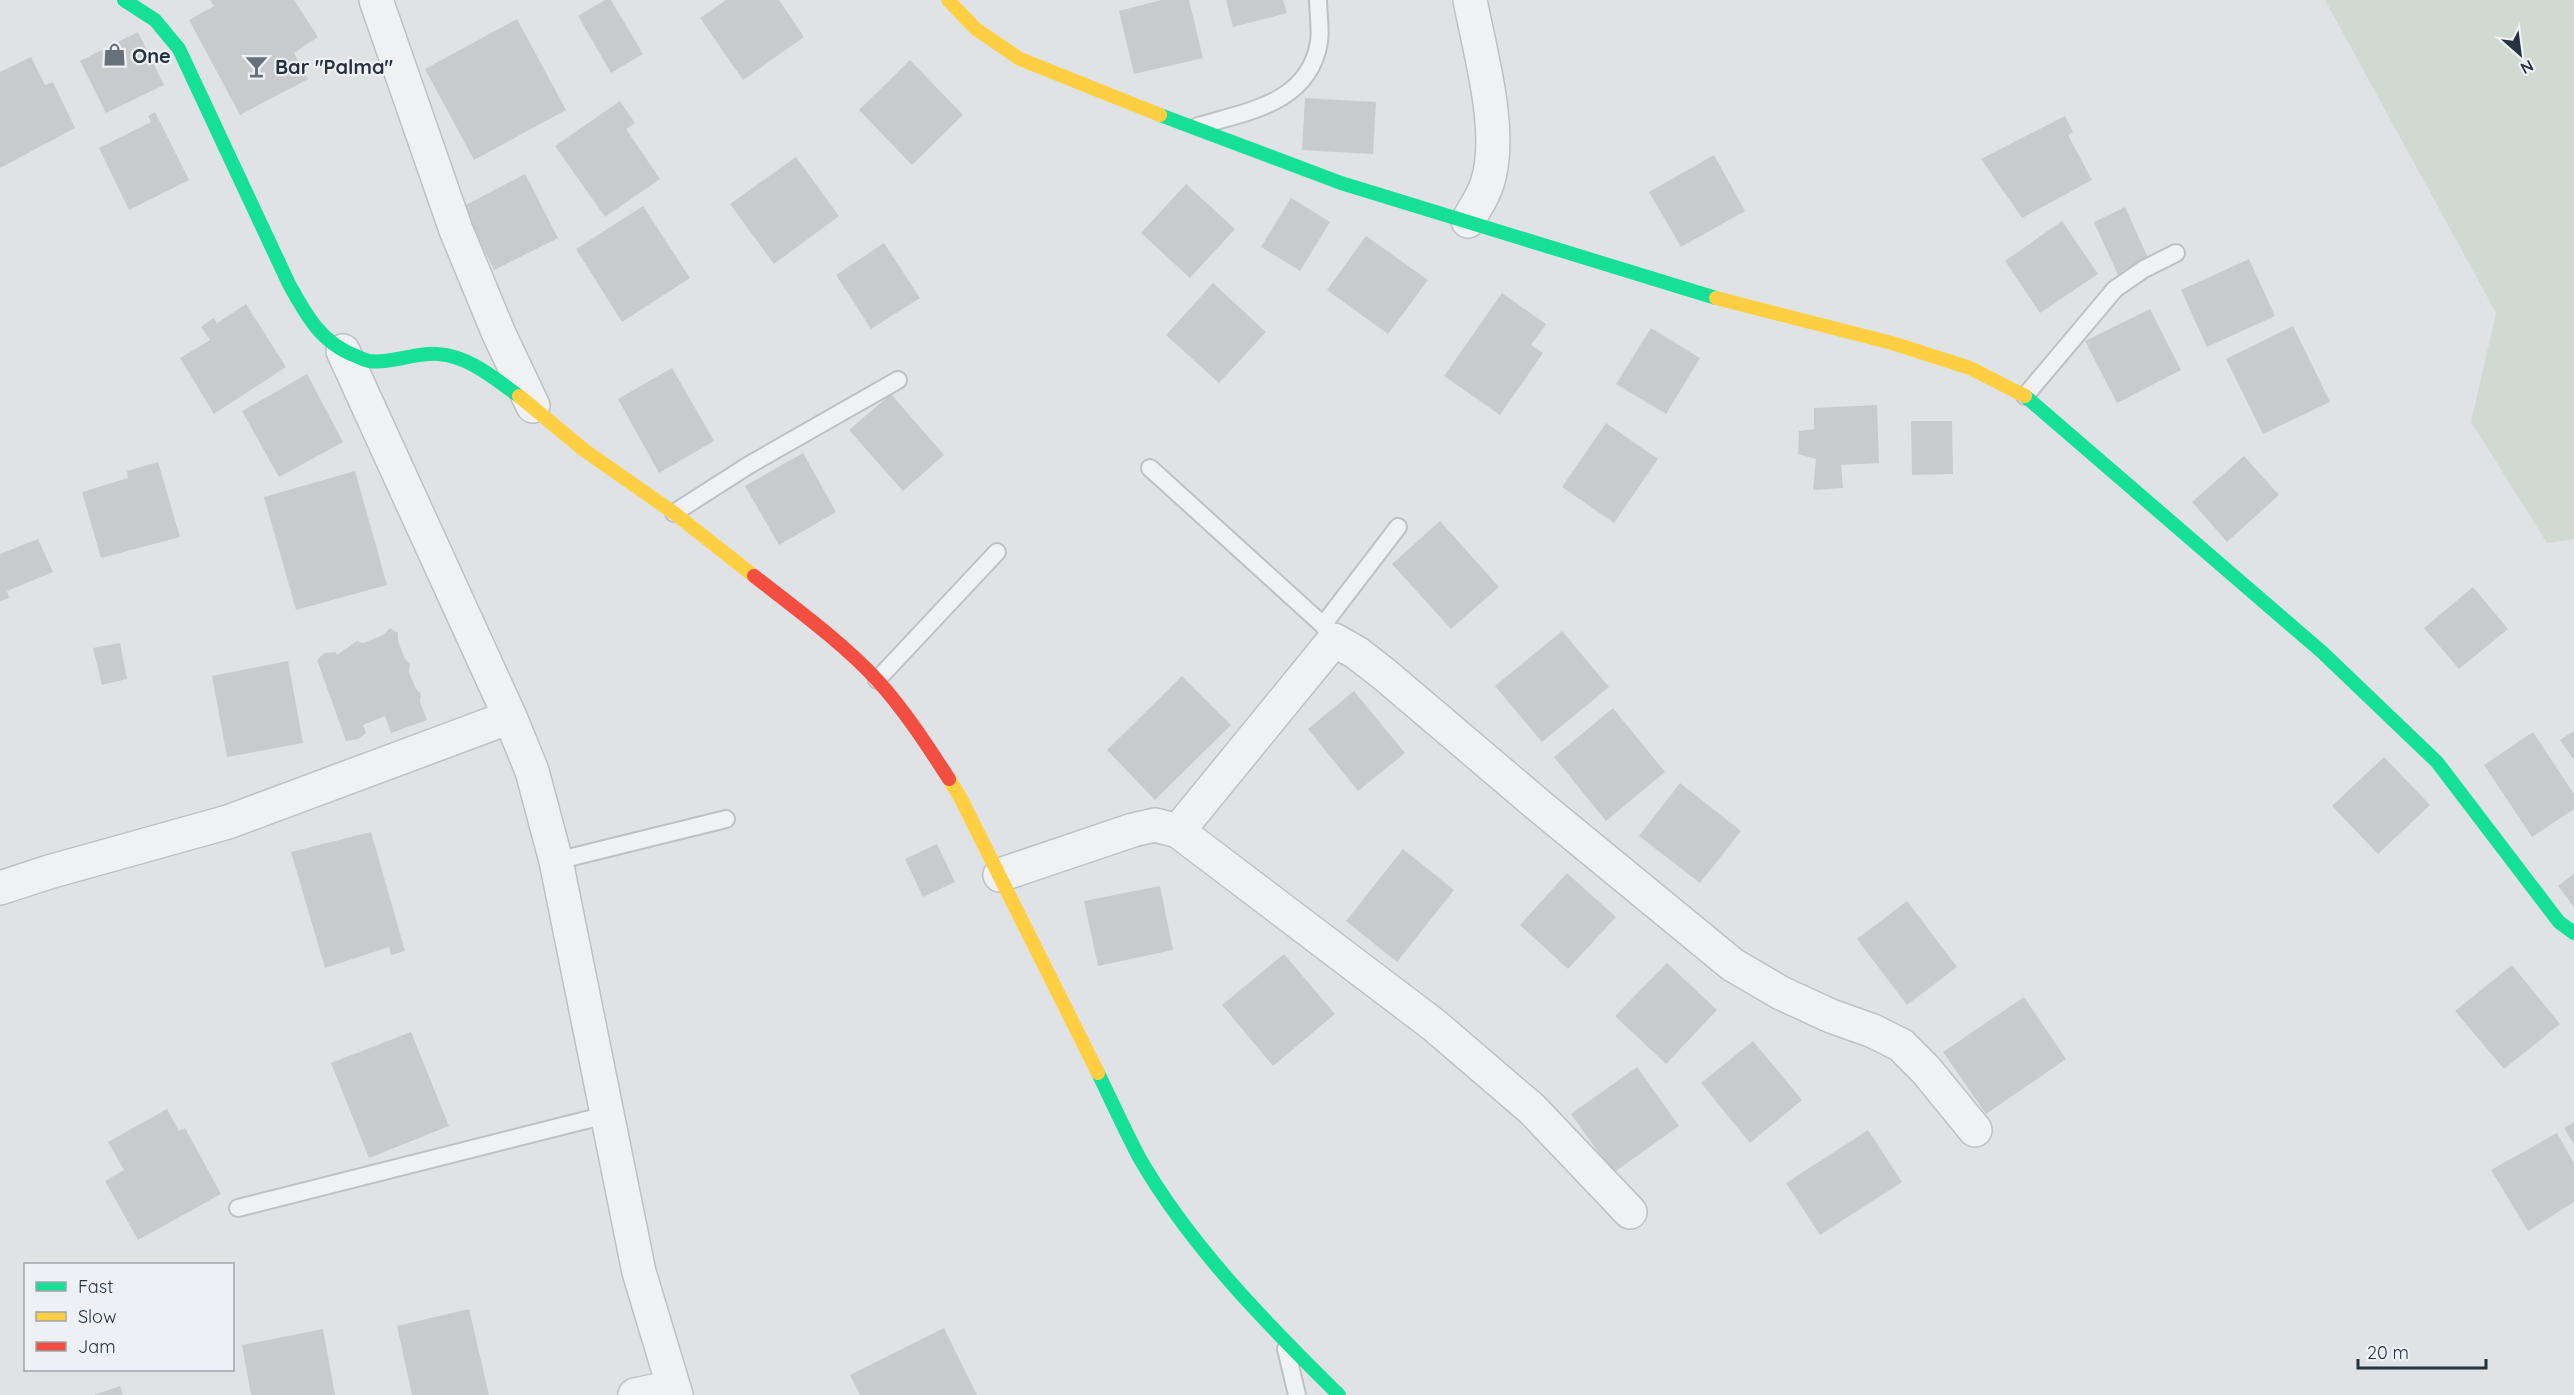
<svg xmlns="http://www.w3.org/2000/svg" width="2574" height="1395" viewBox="0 0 2574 1395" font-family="Quicksand,sans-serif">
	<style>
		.green { fill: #d1dad1 }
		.building { fill: #c8cbce }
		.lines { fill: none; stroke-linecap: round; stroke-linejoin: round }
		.lane-casing { stroke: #bec1c4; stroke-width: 20 }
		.street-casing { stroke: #bec1c4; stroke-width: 36 }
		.lane { stroke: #f0f1f2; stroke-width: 16 }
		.street { stroke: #f0f1f2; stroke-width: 33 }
		.fast { stroke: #16e098; stroke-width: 14 }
		.slow { stroke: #ffcf43; stroke-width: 14 }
		.jam { stroke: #f24e42; stroke-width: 14 }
		.labels { text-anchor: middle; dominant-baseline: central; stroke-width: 4.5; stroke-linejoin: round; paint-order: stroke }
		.poi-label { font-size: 20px; font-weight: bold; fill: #27323f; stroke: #edf1f5; text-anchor: start }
	</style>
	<rect width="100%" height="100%" fill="#e0e3e6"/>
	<!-- green -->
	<path class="green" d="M2325,0H2574V539L2547,543L2471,422L2496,313Z"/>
	<!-- building -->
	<path class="building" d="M210,0H294L318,37L294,53L308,79L240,115L189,20L214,6Z
		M605,0H611L643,54L611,73L578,16Z
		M726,0H779L804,37L743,80L700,18Z
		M1161,0H1189L1203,58L1134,74L1119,11Z
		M1226,0H1283L1287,13L1233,27Z
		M517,19L566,110L474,160L425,69Z
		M138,32L164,85L106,113L80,61Z
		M31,57L45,85L53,82L75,128L0,168V72Z
		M910,60L963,115L912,165L859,110Z
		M1305,98L1376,102L1373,154L1302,150Z
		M620,101L635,123L626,129L660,179L605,217L555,146Z
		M155,112L189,180L129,210L99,148L151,122L148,116Z
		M2065,116L2073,132L2068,135L2092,180L2022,218L1981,159Z
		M1714,155L1745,211L1681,247L1649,192Z
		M796,157L839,216L774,264L730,204Z
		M525,174L558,238L494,270L462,207Z
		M1186,184L1235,229L1190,278L1141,233Z
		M1291,198L1330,222L1300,271L1261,247Z
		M643,206L690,278L622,322L576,249Z
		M2125,207L2149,260L2118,275L2094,222Z
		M2062,221L2098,274L2040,313L2005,261Z
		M1366,236L1428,280L1388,334L1327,290Z
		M884,243L920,298L871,329L836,275Z
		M2249,259L2275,316L2207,347L2181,290Z
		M1213,283L1266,332L1219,383L1166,335Z
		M1502,293L1546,324L1531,345L1543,353L1500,415L1444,376Z
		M246,304L286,367L214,414L180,358L210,340L201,327L213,318L217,323Z
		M2150,309L2181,370L2117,403L2085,341Z
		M2293,326L2330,402L2263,434L2226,359Z
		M1651,328L1700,358L1666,414L1616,384Z
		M672,368L714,441L659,473L618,399Z
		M307,374L343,442L279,477L242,411Z
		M891,394L944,455L903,491L849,430Z
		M1877,405L1879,463L1841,465L1843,488L1813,490L1816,459L1798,454L1799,431L1814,429V408Z
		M1911,421H1952L1953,474L1912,475Z
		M1606,423L1658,459L1614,523L1562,487Z
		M803,453L836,512L779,545L745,486Z
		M2244,456L2279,495L2227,542L2192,502Z
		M158,462L180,537L101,558L82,492L128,478L127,471Z
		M355,471L387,585L296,610L264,497Z
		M1440,521L1499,587L1451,629L1392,564Z
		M38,539L53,572L7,591L9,598L0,601V554Z
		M2473,587L2508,629L2459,669L2424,628Z
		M390,628L398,633V641L405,659L410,664L409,672L416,689L421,694L420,702L427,720L391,733L385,716L363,725L366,733L358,739L346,741L317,660L324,653L336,652L337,655L357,641L363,643L383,635Z
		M1562,631L1609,687L1542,742L1495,686Z
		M120,643L127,679L102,685L93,648Z
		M288,661L303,743L227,757L212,676Z
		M1182,676L1231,725L1155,800L1107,750Z
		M1354,691L1405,753L1358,791L1308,729Z
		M1613,708L1665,772L1606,821L1554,757Z
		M2574,731V760L2560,740Z
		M2533,732L2574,794V809L2532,837L2484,765Z
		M2384,757L2430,805L2378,854L2332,806Z
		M1680,783L1741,831L1700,883L1639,836Z
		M371,832L405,951L391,955L389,947L325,968L291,852Z
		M937,844L955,882L923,897L905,859Z
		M1403,849L1454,890L1397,962L1346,921Z
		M1567,873L1616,917L1568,969L1520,925Z
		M2574,874V907L2558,886Z
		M1160,886L1173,950L1098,966L1084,901Z
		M1907,901L1957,967L1907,1005L1857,939Z
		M1284,954L1335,1014L1273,1066L1222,1005Z
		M1667,963L1717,1010L1666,1064L1615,1016Z
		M2512,965L2560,1024L2504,1069L2455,1011Z
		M2024,997L2066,1059L1986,1114L1943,1052Z
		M411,1032L449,1126L369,1158L331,1063Z
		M1753,1041L1802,1100L1750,1143L1701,1083Z
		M1637,1067L1679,1126L1613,1173L1571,1114Z
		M167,1109L179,1131L185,1128L221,1194L138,1240L105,1181L124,1170L108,1142Z
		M2574,1122V1144L2564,1128Z
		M1868,1130L1902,1182L1820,1235L1786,1183Z
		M2557,1133L2574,1163V1202L2528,1231L2491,1170Z
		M469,1309L489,1395H412L397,1326Z
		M944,1328L977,1395H860L850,1375Z
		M323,1329L335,1395H251L242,1345Z
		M120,1386L123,1395H94Z"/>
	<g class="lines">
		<defs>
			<path id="lane" d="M1198,126C1249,111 1309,103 1319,42C1321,29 1318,13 1318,0
				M2025,396L2115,289L2144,269L2176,253
				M1150,468L1323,625
				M674,513L749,465L898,380
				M1329,634L1323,625L1398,527
				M877,680L997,552
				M556,861L726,819
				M238,1208L606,1115
				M1286,1349L1297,1395"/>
			<path id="street" d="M376,0L456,230L499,334L533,406
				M1468,221C1474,209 1483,197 1487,184C1504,133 1480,53 1470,0
				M343,351L510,717L532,771L556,861L639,1272L676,1395
				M1178,831L1434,1025L1532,1109L1630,1212
				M1000,875L1133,830L1155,825L1178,831L1334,640L1357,653L1384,674L1543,809L1733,965L1781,993L1831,1016L1873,1031L1901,1045L1926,1070L1975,1130
				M0,888L49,872L228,822L510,717
				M635,1395L673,1387"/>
		</defs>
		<!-- lane casing -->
		<use href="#lane" class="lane-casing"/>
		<!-- street casing -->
		<use href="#street" class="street-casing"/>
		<!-- lane -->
		<use href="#lane" class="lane"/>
		<!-- street -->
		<use href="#street" class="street"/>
		<!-- fast -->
		<path class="fast" d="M124,0L155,20L179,49L289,284C306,315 321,343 356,356C360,358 365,360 369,361C391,364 416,352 438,354C469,356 495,379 519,396
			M1160,115L1341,183L1716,298
			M2025,396L2322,652L2437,762L2559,922L2574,933
			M1098,1073C1112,1102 1125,1131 1140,1159C1192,1248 1266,1323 1339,1395"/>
		<!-- slow -->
		<path class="slow" d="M948,0L976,29L1020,59L1160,115
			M1716,298L1892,343L1970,368L2025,396
			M519,396L584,450L674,513L754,576
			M949,779L960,797L1098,1073"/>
		<!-- jam -->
		<path class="jam" d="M754,576C795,608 843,643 878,681C905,711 927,745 949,779"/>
	</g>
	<!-- icons -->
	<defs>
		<symbol id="shop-bare" viewBox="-9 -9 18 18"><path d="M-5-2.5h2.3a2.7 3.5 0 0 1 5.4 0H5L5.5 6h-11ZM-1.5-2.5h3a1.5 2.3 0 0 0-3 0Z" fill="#687079" stroke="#edf1f5" stroke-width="2.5" paint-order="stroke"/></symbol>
		<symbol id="bar-bare" viewBox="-9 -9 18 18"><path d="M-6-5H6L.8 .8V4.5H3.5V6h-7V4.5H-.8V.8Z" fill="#687079" stroke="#edf1f5" stroke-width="2.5" paint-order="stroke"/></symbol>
	</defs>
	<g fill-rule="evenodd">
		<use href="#shop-bare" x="98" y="38" width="33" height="33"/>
		<use href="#bar-bare" x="240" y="50" width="33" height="33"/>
	</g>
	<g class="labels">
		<!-- poi labels -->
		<g class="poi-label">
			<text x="132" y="55">One</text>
			<text x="275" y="66">Bar "Palma"</text>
		</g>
	</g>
	<!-- legend -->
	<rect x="24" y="1263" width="210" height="108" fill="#edf1f5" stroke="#9ea5ac" stroke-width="1.5"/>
	<rect x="36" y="1282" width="30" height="9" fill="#16e098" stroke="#9ea5ac" stroke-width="1.5"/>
	<text x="78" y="1293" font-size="18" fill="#27323f">Fast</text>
	<rect x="36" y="1312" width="30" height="9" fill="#ffcf43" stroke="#9ea5ac" stroke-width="1.5"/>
	<text x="78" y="1323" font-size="18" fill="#27323f">Slow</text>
	<rect x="36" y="1342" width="30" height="9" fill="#f24e42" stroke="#9ea5ac" stroke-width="1.5"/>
	<text x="78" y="1353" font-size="18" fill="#27323f">Jam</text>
	<!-- north arrow -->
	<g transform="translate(2520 54) rotate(152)" stroke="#edf1f5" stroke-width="4.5" paint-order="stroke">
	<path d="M0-4.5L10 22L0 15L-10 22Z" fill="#27323f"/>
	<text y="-9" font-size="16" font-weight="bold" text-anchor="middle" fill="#27323f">N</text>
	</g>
	<!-- scale -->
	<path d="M2358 1359v9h128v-9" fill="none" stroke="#27323f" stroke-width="3"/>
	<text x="2367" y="1359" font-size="18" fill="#27323f" stroke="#edf1f5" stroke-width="4.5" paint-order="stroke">20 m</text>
</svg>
